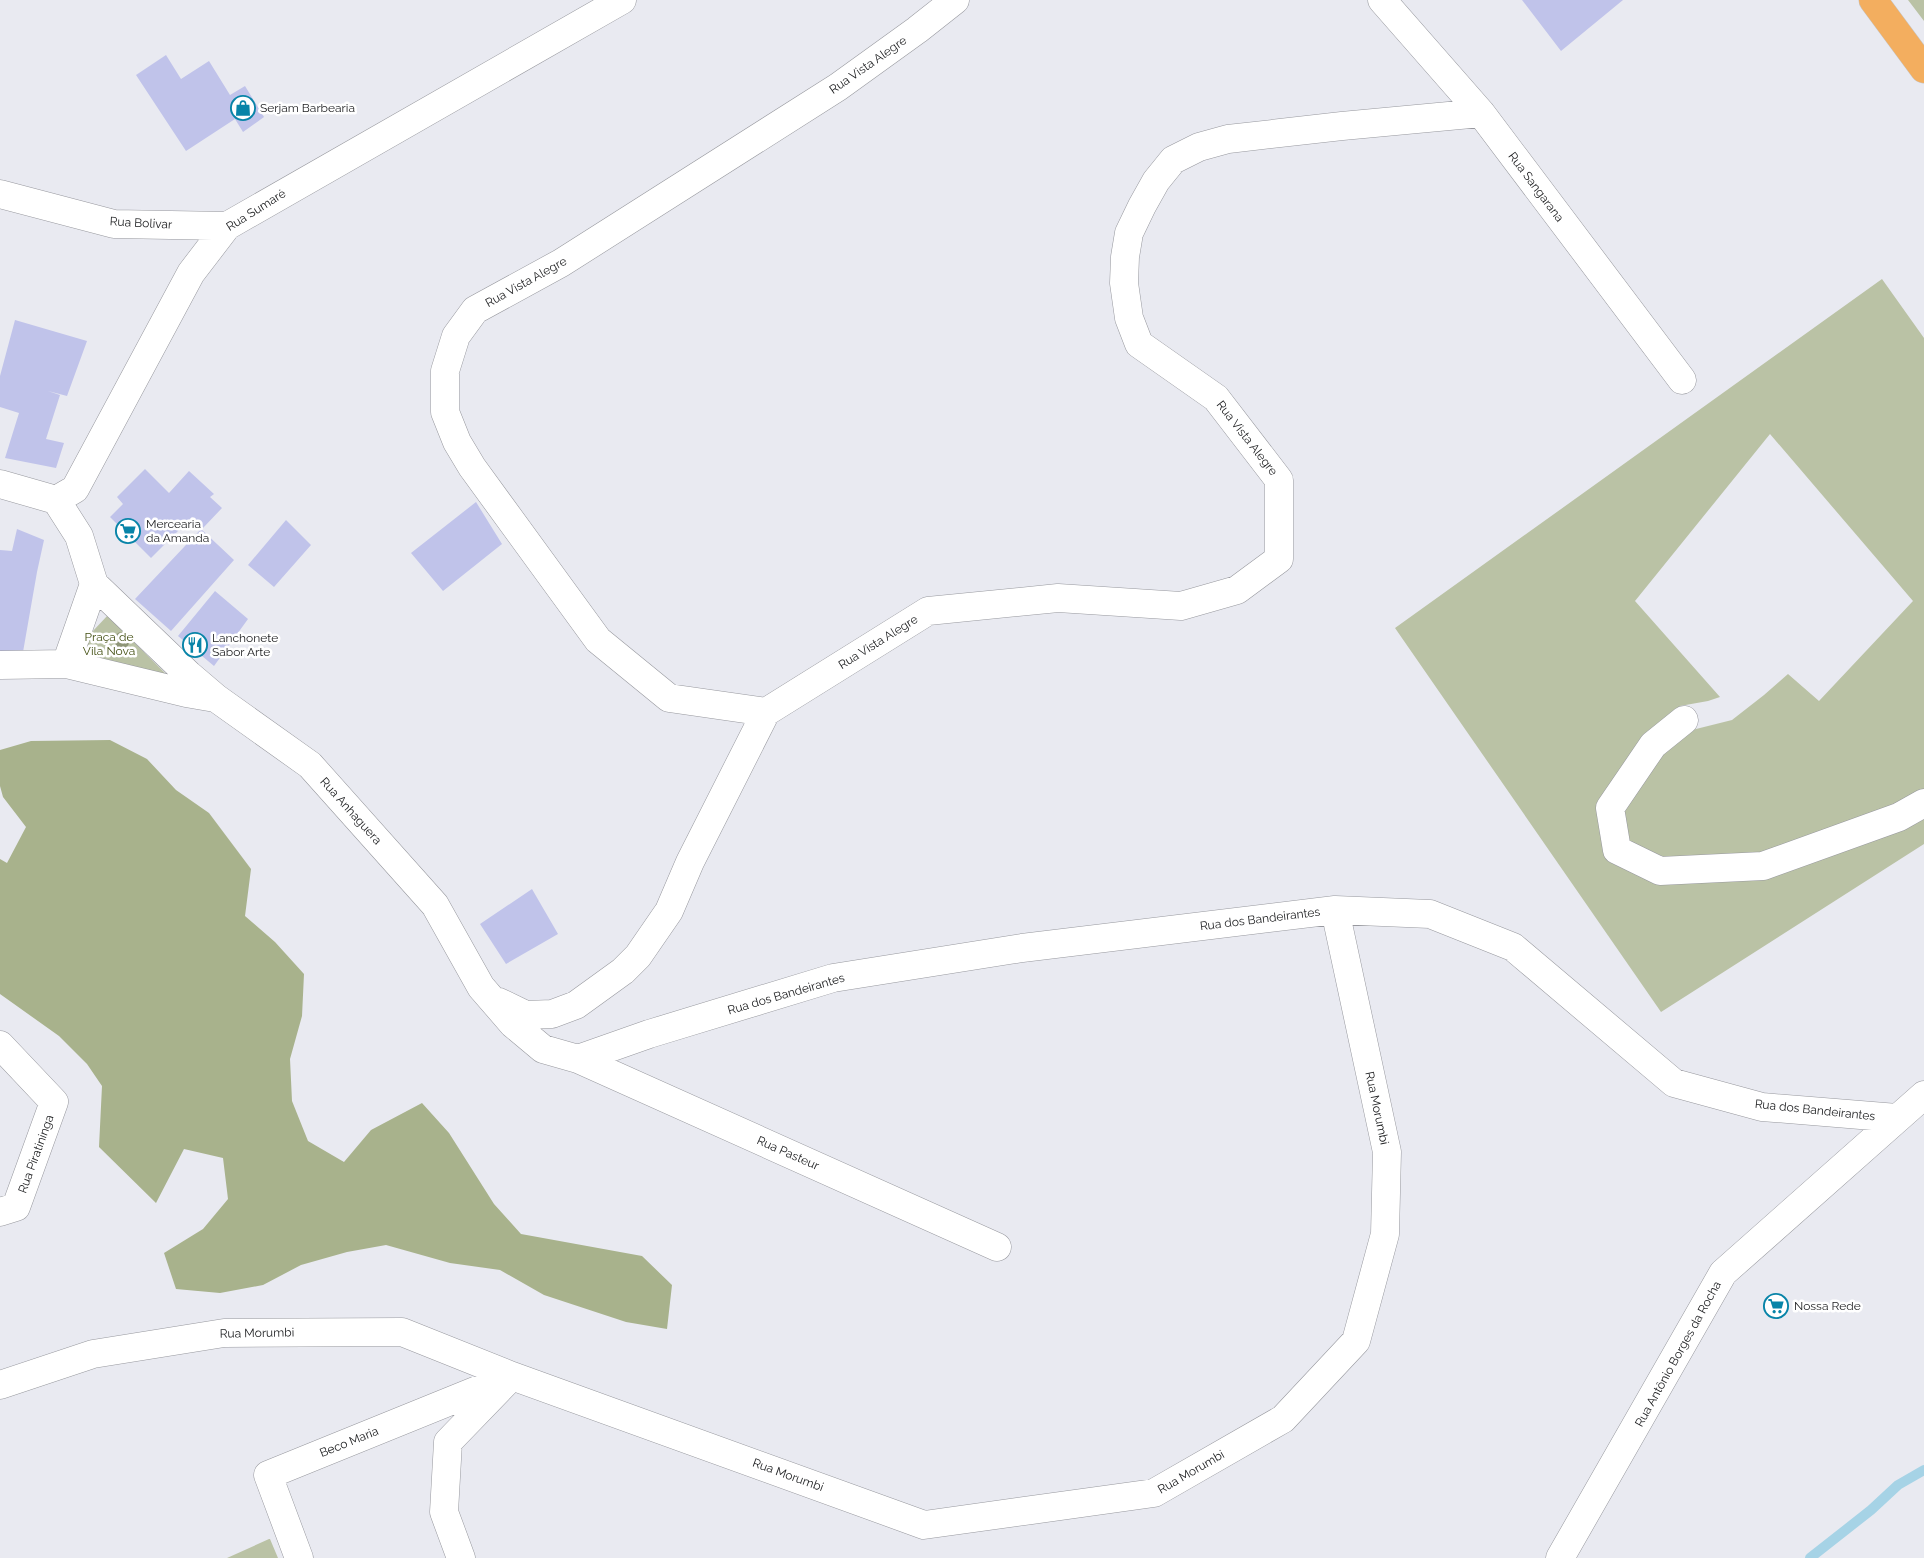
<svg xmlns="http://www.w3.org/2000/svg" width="1924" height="1558" viewBox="0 0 1924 1558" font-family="Raleway,sans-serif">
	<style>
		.green { fill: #bac2a5; fill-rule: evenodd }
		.forest { fill: #a8b28c }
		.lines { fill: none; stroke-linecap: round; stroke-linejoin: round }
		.stream { stroke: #a6d3e6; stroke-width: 10 }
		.building { fill: #c0c3ea }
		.minor-casing { stroke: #97989e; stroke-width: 29 }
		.highway-casing { stroke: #c6c6c6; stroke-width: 29 }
		.minor { stroke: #fff; stroke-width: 28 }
		.highway { stroke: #f3ae5f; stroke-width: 28 }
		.tree { fill: #8e9576 }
		.labels { text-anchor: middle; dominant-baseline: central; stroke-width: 5; stroke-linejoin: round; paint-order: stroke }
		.street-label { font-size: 12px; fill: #222325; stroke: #fff }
		.poi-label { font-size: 12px; fill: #222325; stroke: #fff; text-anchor: start }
		.park-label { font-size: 12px; fill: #434f12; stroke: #fff }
	</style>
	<rect width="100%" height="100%" fill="#e9eaf1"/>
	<!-- green -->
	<path class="green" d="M1908,0H1924V21Z
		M1882,279L1924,338V844L1661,1012L1395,628ZM1770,434L1913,601L1819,701L1788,674L1764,695L1732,720L1688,731L1680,706L1708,701L1720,697L1635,601Z
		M108,615L112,620L175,683L93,660L84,652L92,632Z
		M270,1539L278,1558H227L269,1539Z"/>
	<!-- forest -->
	<path class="forest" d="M110,740L147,759L176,790L209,813L251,869L245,916L275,942L304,974L302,1016L290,1059L292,1101L308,1141L344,1162L371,1130L422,1103L449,1133L494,1204L521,1234L642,1256L672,1285L667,1329L626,1322L544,1295L500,1270L450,1263L386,1245L347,1252L301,1265L263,1285L220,1293L176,1289L164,1253L203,1229L228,1199L223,1158L184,1149L156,1203L99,1147L102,1086L87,1064L59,1036L0,994V859L7,863L26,827L3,797L0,786V750L31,741Z"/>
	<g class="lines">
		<!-- stream -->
		<path class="stream" d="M1810,1558L1871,1510L1898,1485L1924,1470"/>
	</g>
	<!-- building -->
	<path class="building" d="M1522,0H1623L1561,51Z
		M166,55L181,79L209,61L230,95L245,86L264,117L243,132L235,119L186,151L136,75Z
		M15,320L87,341L67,396L48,391L60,395L46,439L64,443L56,468L5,458L19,413L0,407V376Z
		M145,469L169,493L189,471L214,494L210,497L222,508L203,528L192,517L151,558L110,517L123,504L117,497Z
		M476,502L502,544L443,591L411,553Z
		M286,520L311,545L274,587L248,565Z
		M17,529L44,540L37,572L23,652L0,651V550L12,551Z
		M201,529L234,560L171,631L135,599Z
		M215,591L248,619L214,666L178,636Z
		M532,889L558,934L506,964L480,924Z"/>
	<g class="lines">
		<defs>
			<path id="minor" d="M622,0L227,226L191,273L75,489L56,500L79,536L94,584L189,675L216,698L310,765L435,905L481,987L513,1024L543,1049L578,1059L997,1247
				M1382,0L1481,113L1682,380
				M0,194L114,224L227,226
				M0,484L56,500
				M66,664L94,584
				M0,665L66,664L186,693L215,698
				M766,712L669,698L598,640L472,467L457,442L445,412V371L456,336L475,310L561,263L838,87L917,30L955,0
				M1684,720L1653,745L1610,808L1617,850L1660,871L1763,866L1899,817L1924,803
				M499,1002L526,1015L552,1014L576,1005L623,971L638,956L669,911L690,862L766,712L928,611L1058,598L1181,606L1237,590L1279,559V480L1216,398L1139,344L1129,318L1124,283L1125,257L1129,233L1142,206L1156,181L1173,160L1199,147L1228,139L1342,126L1481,113
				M0,1045L54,1102L16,1207L0,1212
				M578,1059L649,1034L833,978L1022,948L1335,910L1430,914L1513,947L1674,1083L1762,1107L1897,1118
				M0,1385L93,1354L224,1333L402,1332L512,1376L924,1525L1154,1493L1283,1419L1356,1341L1385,1234L1387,1152L1335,910
				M299,1558L268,1475L512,1376
				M461,1558L444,1512L448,1442L505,1383
				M1560,1558L1723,1273L1924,1095"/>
			<path id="highway" d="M1873,0L1924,69"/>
		</defs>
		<!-- minor casing -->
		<use href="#minor" class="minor-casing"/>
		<!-- highway casing -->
		<use href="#highway" class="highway-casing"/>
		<!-- minor -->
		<use href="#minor" class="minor"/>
		<!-- highway -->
		<use href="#highway" class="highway"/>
	</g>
	<!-- trees -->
	<circle class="tree" cx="122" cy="640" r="8"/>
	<!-- icons -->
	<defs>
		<symbol id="shop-ring" viewBox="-11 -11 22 22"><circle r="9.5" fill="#fff" stroke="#0884a8" stroke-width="1.5"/><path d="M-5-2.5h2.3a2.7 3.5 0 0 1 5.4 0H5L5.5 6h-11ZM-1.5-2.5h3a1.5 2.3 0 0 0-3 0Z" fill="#0884a8"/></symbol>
		<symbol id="supermarket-ring" viewBox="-11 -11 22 22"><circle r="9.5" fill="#fff" stroke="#0884a8" stroke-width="1.5"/><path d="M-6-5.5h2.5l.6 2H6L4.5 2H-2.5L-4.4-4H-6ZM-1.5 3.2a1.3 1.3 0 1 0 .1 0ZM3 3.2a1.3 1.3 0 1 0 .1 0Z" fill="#0884a8"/></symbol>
		<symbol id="restaurant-ring" viewBox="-11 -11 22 22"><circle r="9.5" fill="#fff" stroke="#0884a8" stroke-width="1.5"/><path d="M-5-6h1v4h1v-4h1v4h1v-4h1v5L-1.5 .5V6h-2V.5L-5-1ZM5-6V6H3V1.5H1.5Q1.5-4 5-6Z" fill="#0884a8"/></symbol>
	</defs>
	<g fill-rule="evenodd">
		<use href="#shop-ring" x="229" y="94" width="28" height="28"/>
		<use href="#supermarket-ring" x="114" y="517" width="28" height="28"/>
		<use href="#restaurant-ring" x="181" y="631" width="28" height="28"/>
		<use href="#supermarket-ring" x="1762" y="1292" width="28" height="28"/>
	</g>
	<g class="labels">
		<!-- street labels -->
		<g class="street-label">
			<text transform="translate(868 65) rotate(-35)">Rua Vista Alegre</text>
			<text transform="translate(1536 187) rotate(53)">Rua Sangarana</text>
			<text transform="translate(256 210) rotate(-32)">Rua Sumaré</text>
			<text transform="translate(141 223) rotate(3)">Rua Bolivar</text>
			<text transform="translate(526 282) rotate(-29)">Rua Vista Alegre</text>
			<text transform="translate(1247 438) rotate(52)">Rua Vista Alegre</text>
			<text transform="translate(878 642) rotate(-32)">Rua Vista Alegre</text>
			<text transform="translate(351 811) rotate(48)">Rua Anhaguera</text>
			<text transform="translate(1260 919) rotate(-7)">Rua dos Bandeirantes</text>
			<text transform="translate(786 994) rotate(-16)">Rua dos Bandeirantes</text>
			<text transform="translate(1377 1108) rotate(78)">Rua Morumbi</text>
			<text transform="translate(1815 1110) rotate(6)">Rua dos Bandeirantes</text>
			<text transform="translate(788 1153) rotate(24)">Rua Pasteur</text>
			<text transform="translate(36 1154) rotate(-70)">Rua Piratininga</text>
			<text transform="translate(257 1333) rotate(-1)">Rua Morumbi</text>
			<text transform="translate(1678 1354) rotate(-61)">Rua Antônio Borges da Rocha</text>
			<text transform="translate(349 1442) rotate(-22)">Beco Maria</text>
			<text transform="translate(1191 1472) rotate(-30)">Rua Morumbi</text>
			<text transform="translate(788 1475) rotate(20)">Rua Morumbi</text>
		</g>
		<!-- poi labels -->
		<g class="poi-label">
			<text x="260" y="108">Serjam Barbearia</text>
			<text x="146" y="524">Mercearia<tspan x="146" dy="14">da Amanda</tspan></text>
			<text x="212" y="638">Lanchonete<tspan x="212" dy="14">Sabor Arte</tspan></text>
			<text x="1794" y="1306">Nossa Rede</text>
		</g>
		<!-- park labels -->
		<g class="park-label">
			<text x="109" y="637">Praça de<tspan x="109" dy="14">Vila Nova</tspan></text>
		</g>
	</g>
</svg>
